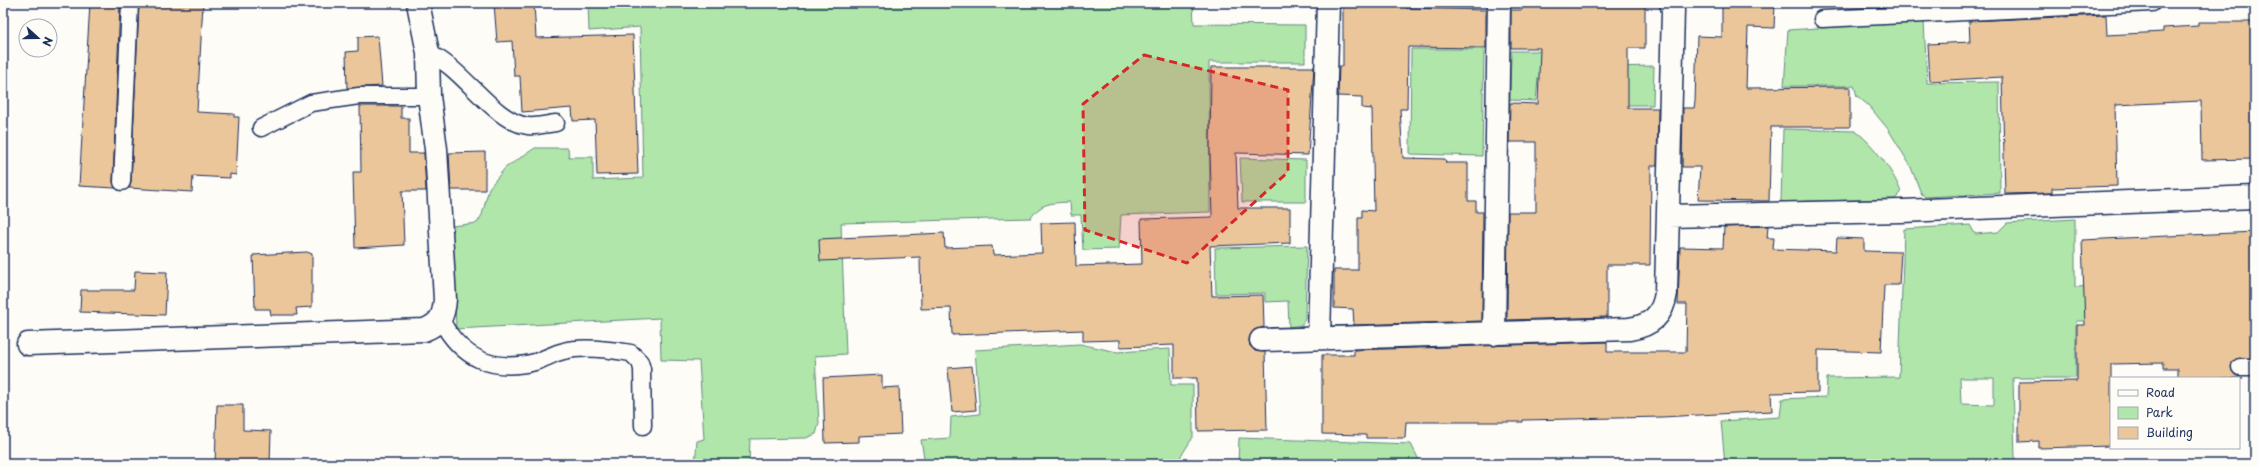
<svg xmlns="http://www.w3.org/2000/svg" width="2258" height="467" viewBox="0 0 2258 467" font-family="'Playpen Sans',sans-serif">
	<style>
		.green { fill: #b0e6a9; stroke: #668a84; fill-rule: evenodd }
		.building { fill: #ebc69b; stroke: #1b2f5e }
		.lines { fill: none; stroke-linecap: round; stroke-linejoin: round }
		.service-casing { stroke: #1b2f5e; stroke-width: 19 }
		.minor-casing { stroke: #1b2f5e; stroke-width: 25 }
		.service { stroke: #fdfcf7; stroke-width: 16 }
		.minor { stroke: #fdfcf7; stroke-width: 22 }
		.marked { fill: #d62828; fill-opacity: 0.2; stroke: #d62828; stroke-width: 3; stroke-dasharray: 8 5; stroke-linejoin: round }
	</style>
	<rect width="100%" height="100%" fill="#fdfcf7"/>
	<filter id="ink" filterUnits="userSpaceOnUse"><feTurbulence type="fractalNoise" baseFrequency=".025" numOctaves="2"/><feDisplacementMap in="SourceGraphic" scale="8" xChannelSelector="R" yChannelSelector="G"/><feConvolveMatrix kernelMatrix="1 2 1 2 8 2 1 2 1" color-interpolation-filters="sRGB"/></filter>
	<g filter="url(#ink)">
		<!-- green -->
		<path class="green" d="M588,3H1193L1194,24L1305,25V62H1209L1210,212L1121,215L1119,249L1083,250L1081,215H1071L1070,202C1053,203 1041,202 1031,218L841,223L846,354L815,356L819,423L816,434L806,438L750,439L749,464H695L697,441L704,439L699,361L661,360L660,318L456,329L452,226L477,223L482,215L489,188L505,168L535,148H568L569,157H593V180L643,178L640,27L589,31Z
			M1924,21L1927,83L1999,82L2000,193L1925,197L1921,193L1910,165L1888,129L1869,106L1857,96L1854,86H1784L1788,30Z
			M1411,49H1484L1482,156L1410,154Z
			M1511,51H1575L1606,67L1654,66L1653,105H1620L1557,79L1538,78L1536,101L1510,100Z
			M1783,129L1855,131C1870,140 1897,176 1901,193L1895,199L1781,202Z
			M1240,158L1306,160V202H1242Z
			M2075,219V287L2190,282V320L2076,321V378H2013L2015,460L1988,459V464H1725L1721,421L1780,417L1782,399L1826,397L1827,378L1899,377L1904,229L1970,225L1975,234L1998,232L2007,223ZM1960,378H1994V405L1961,404Z
			M1307,246L1305,318L1302,325L1289,327L1288,301L1265,302V293L1216,294L1215,248Z
			M1080,344L1117,352L1170,349L1171,385H1193V437L1176,464H925L921,440L950,438L951,417L980,414L975,350Z
			M1239,438L1411,444L1421,464H1238Z"/>
		<!-- building -->
		<path class="building" d="M90,3H120L113,182L115,188L79,186Z
			M139,3H203L197,112L234,114V117H239L236,175L230,174V178L193,176L192,192L129,188L131,182Z
			M494,3H534L536,38L633,35L638,174L597,175L595,120L573,121L572,108L522,112L520,76H514L512,41L497,42Z
			M1343,3H1407L1406,8L1486,10V48L1408,47L1407,109H1400L1403,158L1445,159L1446,163H1468V201H1476V212H1483L1482,321L1354,325L1353,309L1334,308V270H1358V218H1362V210L1374,211L1372,109L1362,108V97L1338,96L1339,66H1343Z
			M1522,3H1645V48H1628V108H1658L1657,166H1651L1650,265H1607V317L1507,320L1508,212H1536V142H1509L1510,103L1538,104L1540,48H1511V10H1522Z
			M1722,3H1775L1774,28L1748,27L1746,88L1850,87V127H1771L1769,201L1698,200L1700,167H1682L1683,108H1694L1695,102L1697,36L1722,37Z
			M2106,15L2107,35L2163,32V28L2198,26V22H2255V159L2202,160L2201,101L2115,105L2117,186L2052,188V193L2005,194L2002,77L1930,81L1928,44L1970,42L1969,21Z
			M378,36L382,86L347,88L346,52L358,51V37Z
			M1211,67H1314L1308,155L1236,153L1238,208H1290V243L1210,246L1212,296L1263,295L1264,327L1254,330L1249,340L1250,346L1255,351L1265,352L1267,430L1198,431L1197,378H1174V345L1120,347V340L1083,341V330L952,335L951,308L921,309L920,257L820,261L819,239L944,233L945,248L992,246L993,255L1042,253L1041,223L1075,222L1076,266L1142,264L1141,219L1212,217L1210,154Z
			M360,106H401V118H409V153H424L426,191H402L404,245L355,248L353,172H361Z
			M485,152V190H451L449,153Z
			M1768,226L1767,238H1774L1773,249L1836,251L1837,238L1864,239V251L1901,252L1899,285H1884L1881,352L1818,350V392L1771,393L1772,411L1662,417L1523,420V422H1406L1405,438H1366V435L1322,434V355H1354V350L1607,342V352H1686L1687,304H1678L1680,247L1723,248L1724,227Z
			M2255,232V358L2236,359L2231,367L2235,375L2243,378H2178V368H2163V363L2111,364V446L2039,448V441L2019,442V382L2077,381V325H2085L2082,240Z
			M307,252L312,254V307L296,308L297,315H271L270,309H255L253,255Z
			M135,271L167,272L165,315L80,312L81,290H134Z
			M972,366L976,410L952,412L948,368Z
			M882,375V388L899,387L901,434L859,436V442L825,443L823,378Z
			M217,405H243V430L271,431L270,464H215Z"/>
		<g class="lines">
			<defs>
				<path id="service" d="M1822,19L2152,3
					M428,53C463,67 493,122 528,126C536,127 547,124 556,123
					M261,128L311,103L359,96H429
					M122,182L130,3
					M441,320C461,358 492,373 535,362C545,359 554,353 564,351C581,346 613,350 631,353L640,362L642,369L643,426
					M2240,367H2255"/>
				<path id="minor" d="M1668,216L1902,211L2255,197
					M1494,334L1499,3
					M1319,337L1328,3
					M1261,340L1629,329C1651,326 1663,315 1666,293L1673,10L1671,3
					M28,344L424,330C440,324 444,316 445,299L436,149L429,96L428,53L418,3"/>
			</defs>
			<!-- service casing -->
			<use href="#service" class="service-casing"/>
			<!-- minor casing -->
			<use href="#minor" class="minor-casing"/>
			<!-- service -->
			<use href="#service" class="service"/>
			<!-- minor -->
			<use href="#minor" class="minor"/>
		</g>
	</g>
	<!-- marked area -->
	<path class="marked" d="M1144,55L1288,90V172L1187,263L1085,230L1083,104Z"/>
	<!-- margin -->
	<rect width="2258" height="467" fill="none" stroke="#fdfcf7" stroke-width="16"/>
	<rect x="8" y="8" width="2242" height="451" fill="none" stroke="#1b2f5e" stroke-width="1.5" filter="url(#ink)"/>
	<!-- legend -->
	<rect x="2110" y="377" width="130" height="72" fill="#fdfcf7" stroke="#a3aaba"/>
	<rect x="2118" y="390" width="20" height="6" fill="#fdfcf7" stroke="#a3aaba"/>
	<text x="2146" y="397" font-size="12" fill="#1b2f5e">Road</text>
	<rect x="2118" y="407" width="20" height="12" fill="#b0e6a9" stroke="#a3aaba"/>
	<text x="2146" y="417" font-size="12" fill="#1b2f5e">Park</text>
	<rect x="2118" y="427" width="20" height="12" fill="#ebc69b" stroke="#a3aaba"/>
	<text x="2146" y="437" font-size="12" fill="#1b2f5e">Building</text>
	<!-- north arrow -->
	<g transform="translate(38 38) rotate(111)"><circle r="19" fill="#fdfcf7" stroke="#a3aaba"/>
	<path d="M0-3L7 15L0 10L-7 15Z" fill="#1b2f5e"/>
	<text y="-6" font-size="11" font-weight="bold" text-anchor="middle" fill="#1b2f5e">N</text>
	</g>
</svg>
